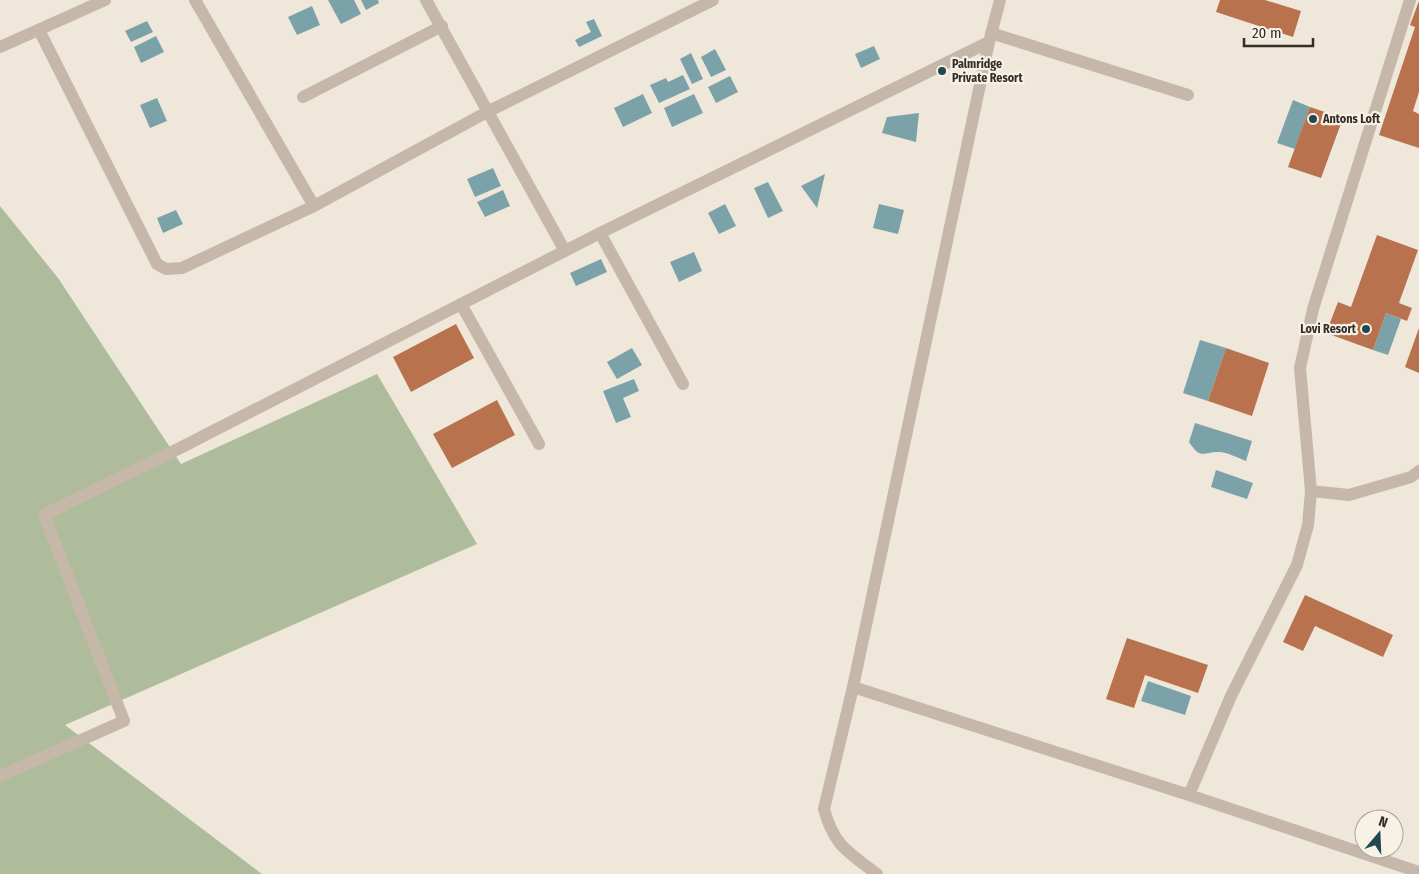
<svg xmlns="http://www.w3.org/2000/svg" width="1419" height="874" viewBox="0 0 1419 874" font-family="'Fira Sans Condensed',sans-serif">
	<style>
		.green { fill: #aebc9c }
		.water { fill: #7ca2a9 }
		.building { fill: #b9724e }
		.lines { fill: none; stroke-linecap: round; stroke-linejoin: round }
		.service { stroke: #c5b8a8; stroke-width: 12 }
		.minor { stroke: #c5b8a8; stroke-width: 12 }
		.poi-dot { fill: #214850; stroke: #f7f1e6; stroke-width: 2 }
		.labels { text-anchor: middle; dominant-baseline: central; stroke-width: 4.5; stroke-linejoin: round; paint-order: stroke }
		.poi-label { font-size: 12px; font-weight: bold; fill: #332c27; stroke: #f7f1e6; text-anchor: start }
	</style>
	<rect width="100%" height="100%" fill="#efe7da"/>
	<!-- green -->
	<path class="green" d="M0,206L58,278L181,464L377,374L477,544L65,725L262,874H0Z"/>
	<!-- water -->
	<path class="water" d="M328,0H354L361,14L341,24Z
		M361,0H378L379,3L366,10Z
		M312,6L320,25L297,35L288,17Z
		M594,19L602,36L579,47L575,40L591,32L586,22Z
		M147,21L153,32L131,42L125,31Z
		M156,36L164,52L141,63L134,47Z
		M874,46L880,59L861,68L855,54Z
		M715,49L726,70L711,77L701,57Z
		M691,53L703,79L692,84L680,59Z
		M683,75L690,89L659,103L650,85L666,78L668,82Z
		M730,76L738,92L716,103L708,87Z
		M643,94L652,113L623,127L614,108Z
		M694,94L703,113L672,127L664,108Z
		M157,98L167,121L150,128L140,105Z
		M1293,100L1310,107L1295,149L1277,143Z
		M919,113L916,142L882,133L887,117Z
		M493,168L501,186L475,197L467,179Z
		M825,174L817,208L801,186Z
		M768,182L783,211L768,218L754,188Z
		M503,190L510,206L485,217L477,202Z
		M725,204L736,226L719,234L708,213Z
		M879,204L904,210L898,234L873,228Z
		M176,210L183,224L163,233L157,218Z
		M694,252L702,271L679,282L670,262Z
		M601,259L607,272L576,286L570,273Z
		M1386,313L1401,319L1388,355L1373,350Z
		M1200,340L1226,348L1208,401L1183,393Z
		M632,348L642,365L617,379L607,362Z
		M634,379L639,391L623,398L631,417L616,423L603,391Z
		M1195,423L1252,441L1246,461C1238,458 1227,452 1219,452C1202,452 1201,460 1189,442Z
		M1216,470L1253,483L1247,499L1211,487Z
		M1148,681L1191,696L1185,715L1141,701Z"/>
	<!-- building -->
	<path class="building" d="M1220,0H1265L1301,11L1293,37L1216,12Z
		M1419,1V92L1413,111L1419,114V148L1379,135L1415,27L1410,25Z
		M1310,107L1343,118L1321,178L1288,167Z
		M1377,235L1418,250L1399,303L1412,308L1407,321L1386,313L1373,350L1326,333L1338,302L1351,307Z
		M456,324L474,358L411,392L393,357Z
		M1419,328V373L1405,367Z
		M1226,348L1269,363L1252,416L1208,401Z
		M497,400L515,435L452,468L433,434Z
		M1305,595L1393,635L1383,657L1315,626L1303,651L1283,642Z
		M1127,638L1208,665L1198,693L1145,675L1134,708L1106,699Z"/>
	<g class="lines">
		<!-- service -->
		<path class="service" d="M461,304L539,444"/>
		<!-- minor -->
		<path class="minor" d="M195,0L314,206
			M426,0L565,251
			M39,30L157,264L166,269L182,268L314,206L489,111L713,0
			M991,33L1188,95
			M0,47L105,0
			M303,97L442,26
			M600,233L683,384
			M1311,491L1349,495L1411,477L1419,471
			M853,687L1189,795L1419,872
			M0,776L124,721L44,515L180,448L600,233L989,42
			M1189,795L1231,696L1297,565L1308,525L1311,491L1300,368L1313,309L1410,0
			M877,874C848,852 834,846 824,809L853,687L989,42L1000,0"/>
	</g>
	<!-- markers -->
	<g class="poi-dot">
		<circle cx="942" cy="71" r="5"/>
		<circle cx="1313" cy="119" r="5"/>
		<circle cx="1366" cy="329" r="5"/>
	</g>
	<g class="labels">
		<!-- poi labels -->
		<g class="poi-label">
			<text x="952" y="64">Palmridge<tspan x="952" dy="14">Private Resort</tspan></text>
			<text x="1323" y="119">Antons Loft</text>
			<text x="1356" y="329" text-anchor="end">Lovi Resort</text>
		</g>
	</g>
	<!-- north arrow -->
	<g transform="translate(1379 834) rotate(19)"><circle r="24" fill="#f7f1e6" stroke="#a9a29a"/>
	<path d="M0-4L9 19L0 12L-9 19Z" fill="#214850"/>
	<text y="-8" font-size="14" font-weight="bold" text-anchor="middle" fill="#332c27">N</text>
	</g>
	<!-- scale -->
	<path d="M1244 38v8h69v-8" fill="none" stroke="#332c27" stroke-width="2.5"/>
	<text x="1252" y="38" font-size="15" fill="#332c27" stroke="#f7f1e6" stroke-width="4" paint-order="stroke">20 m</text>
</svg>
